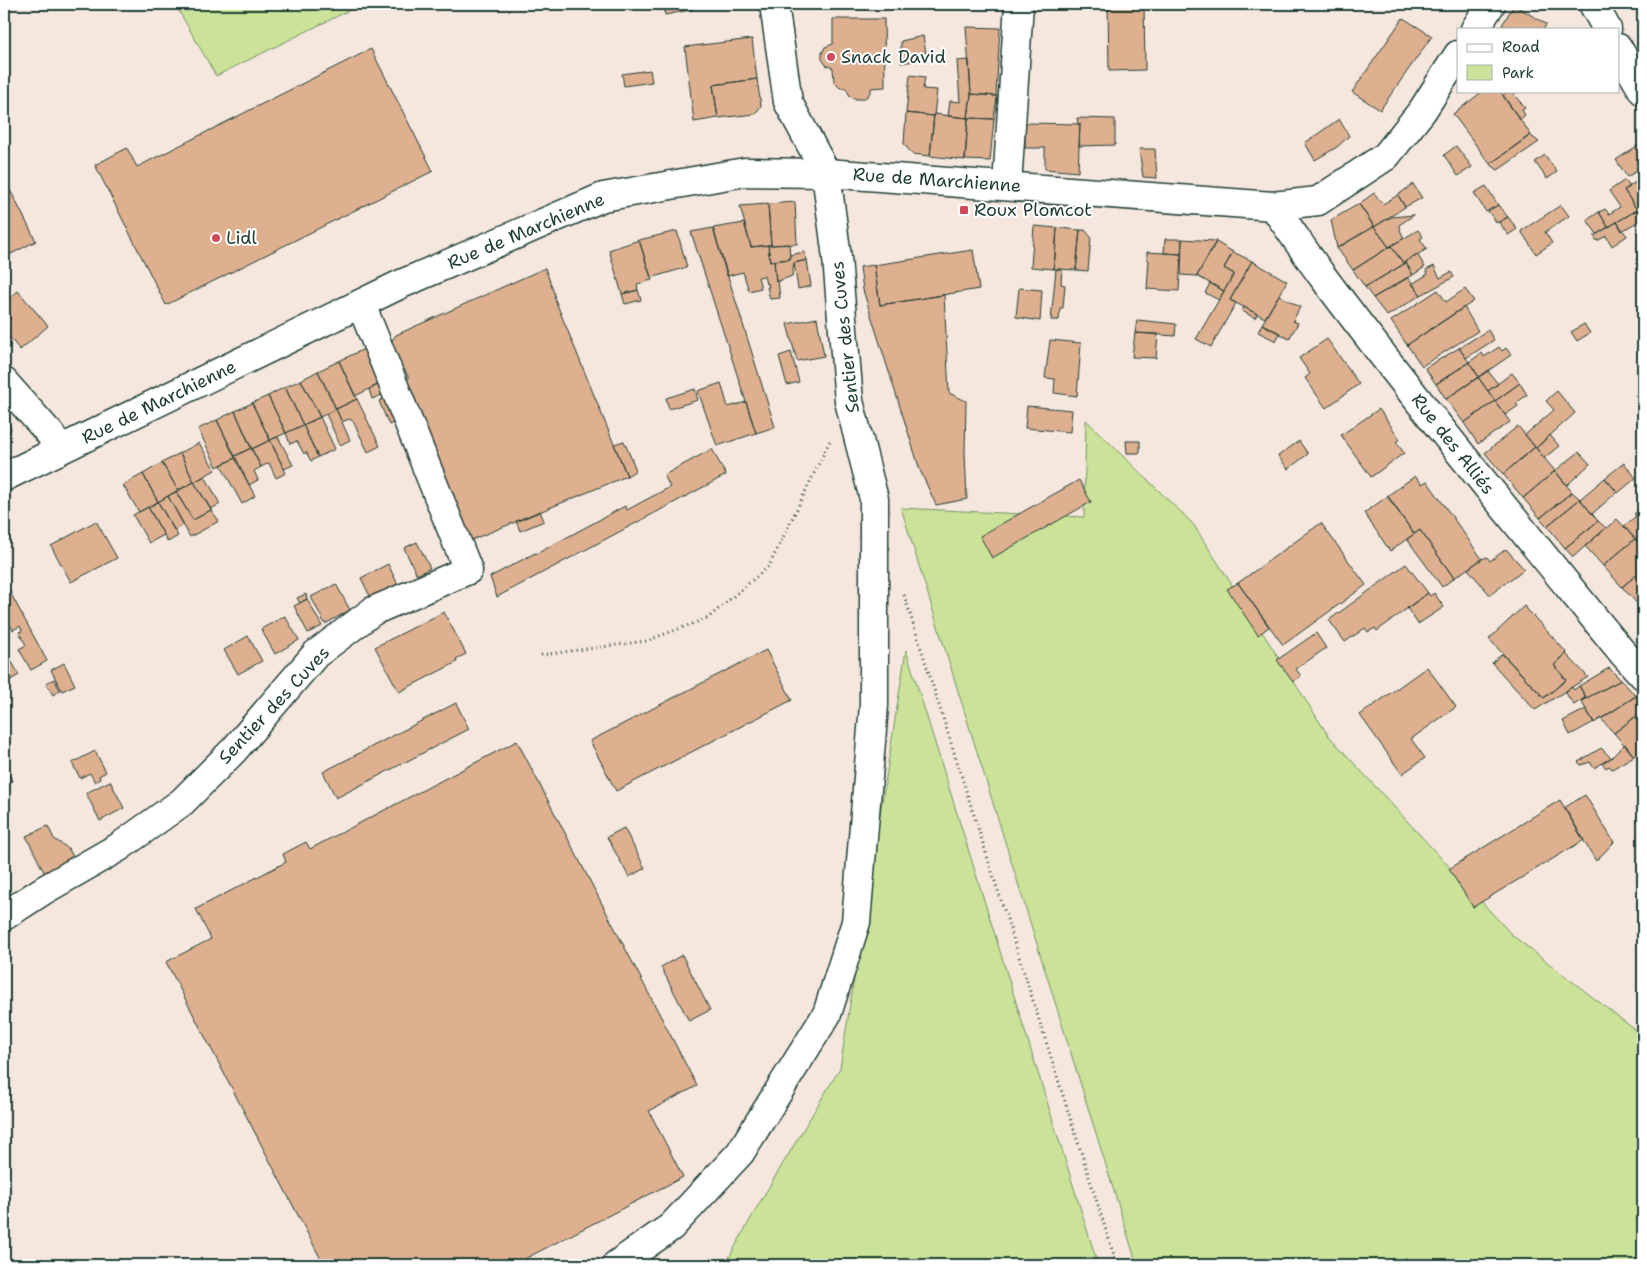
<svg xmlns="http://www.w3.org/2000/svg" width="1647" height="1269" viewBox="0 0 1647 1269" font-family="'Shantell Sans',sans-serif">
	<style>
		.green { fill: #cae399; stroke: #749066 }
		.building { fill: #dfb090; stroke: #1f3d34 }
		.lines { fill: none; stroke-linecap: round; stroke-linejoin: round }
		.minor-casing { stroke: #1f3d34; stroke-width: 31 }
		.major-casing { stroke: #1f3d34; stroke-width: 31 }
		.path { stroke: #1f3d34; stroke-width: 3; stroke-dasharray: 1 4; stroke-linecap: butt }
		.minor { stroke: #fff; stroke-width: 28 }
		.major { stroke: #fff; stroke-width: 28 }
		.poi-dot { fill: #d1495b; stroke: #fff; stroke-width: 2 }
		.labels { text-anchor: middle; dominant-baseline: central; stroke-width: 4; stroke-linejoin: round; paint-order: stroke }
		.poi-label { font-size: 18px; fill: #1f3d34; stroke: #fff; text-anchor: start }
		.street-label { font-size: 18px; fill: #1f3d34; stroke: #fff }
	</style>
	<rect width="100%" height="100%" fill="#f5e7de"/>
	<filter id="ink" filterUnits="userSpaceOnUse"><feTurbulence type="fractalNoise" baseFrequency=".02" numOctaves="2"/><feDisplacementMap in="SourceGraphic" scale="10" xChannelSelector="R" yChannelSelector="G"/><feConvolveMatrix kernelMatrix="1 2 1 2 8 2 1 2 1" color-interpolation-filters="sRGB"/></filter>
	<g filter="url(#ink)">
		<!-- green -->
		<path class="green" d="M175,4H362L216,76Z
			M1086,420L1193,524L1328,735L1512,935L1643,1036V1265H1137L901,508L1084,517Z
			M906,650L1098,1265H725L760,1202L840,1068Z"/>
		<!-- building -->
		<path class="building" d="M663,4H695V9L665,15Z
			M1108,4H1144L1145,70L1109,71Z
			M1514,5L1546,24L1544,29H1508L1502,25Z
			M1403,18L1432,36L1380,110L1352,92Z
			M833,19H884L885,87L871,88V90L868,96L862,99H856L850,96L846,88H840L834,82L833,68L826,65L822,59V53L825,47L833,44Z
			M966,27L1000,28L996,96L971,94Z
			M923,36L927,59L901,63V41Z
			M752,39L757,79L713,85L718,118L694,122L685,47Z
			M371,49L433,171L166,305L95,165L127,148L137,167Z
			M969,60L971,94L968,118L948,116L950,101L960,102L957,61Z
			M650,70L652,82L624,86L622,74Z
			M910,75L925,77L923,89L937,90L934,116L906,113Z
			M757,79L761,106L755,114L718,118L713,85Z
			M1483,91H1500L1531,135L1490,164L1453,114Z
			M1507,91H1511L1525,108L1522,110L1525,115L1520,120L1503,96Z
			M971,94L997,96L994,119L968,118Z
			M906,113L934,116L930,156L912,154L904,144Z
			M934,114L968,118L965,160L930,156Z
			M968,118L994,119L990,161L965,160Z
			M1077,118L1115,119V145L1079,146L1080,124H1078Z
			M1339,119L1349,136L1337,147L1315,160L1305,143Z
			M1025,123L1080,124L1078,172L1045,169V148H1025Z
			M1530,135L1539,142L1498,170L1490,164Z
			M1643,142V167L1627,177L1616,160Z
			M1456,146L1472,167L1458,176L1444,155Z
			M1139,149H1155L1157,178L1143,177Z
			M1545,155L1557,172L1547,179L1535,162Z
			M4,172L8,181L6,182L36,241L11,254L4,240Z
			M1643,177V205L1637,210L1624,190Z
			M1625,180L1630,187L1624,190L1637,210L1608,227L1599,212L1605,209L1609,214L1620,207L1609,191Z
			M1413,184L1422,198L1405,207L1398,195Z
			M1486,186L1498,205L1486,212L1474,193Z
			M1374,193L1383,204L1398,195L1405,207L1374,227L1359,204Z
			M795,202L797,244L771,245L768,204Z
			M768,204L771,245L751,247L740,206Z
			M1359,204L1374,226L1337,248L1331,220Z
			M1498,205L1508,217L1497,223L1488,211Z
			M1561,205L1569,216L1545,232L1552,243L1536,254L1521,231Z
			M1643,205V220L1637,210Z
			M1637,210L1642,219L1622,231L1617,222Z
			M1599,212L1608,227L1597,234L1587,220Z
			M1414,215L1399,225L1401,229L1400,230L1404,238L1389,247L1374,227L1391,217Z
			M1508,217L1517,229L1508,235L1499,222Z
			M1617,222L1627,236L1612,246L1606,236L1597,241L1594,236Z
			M744,223L751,247L768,245L770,261H774L776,282L778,281L780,298L770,299L767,287H769L768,283L766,284L764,276L758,277L761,288L749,291L743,272L727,276L713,228Z
			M1034,226L1057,228L1054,269L1031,267Z
			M1374,227L1389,247L1353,270L1337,248Z
			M713,228L775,427L756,433L691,232Z
			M1057,228L1080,230L1076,270L1054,269Z
			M1080,230H1085L1091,237L1088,271L1076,270Z
			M1418,230L1423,237L1420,239L1427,249L1403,263L1391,246Z
			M677,231L687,267L651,278L639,240Z
			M1165,239H1182L1181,254L1164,253Z
			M1182,239L1216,241L1197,276L1181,275Z
			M639,240L652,280L637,284L638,290L622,294L609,250Z
			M1216,242L1233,252L1224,268L1234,274L1224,291L1197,276Z
			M789,244L790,259L770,261L768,245Z
			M1391,246L1404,264L1365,287L1353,270Z
			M973,250L979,289L880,305L874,265Z
			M804,252L807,260L794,263L792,276L776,282L774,261L790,259V255Z
			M1147,252L1181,254L1179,291L1147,289L1149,260H1147Z
			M1233,252L1252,261L1230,300L1236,303L1211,347L1196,339L1234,274L1224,268Z
			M1417,254L1425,267L1413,275L1406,263H1403Z
			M1643,254V268H1642L1636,259Z
			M807,260L811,286L798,289L794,263Z
			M1252,261L1287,281L1265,318L1230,300Z
			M1406,263L1413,275L1373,298L1365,287Z
			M874,265L880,305L944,295L949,393L966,401L965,453L967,499L936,505L920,470L863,290L860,267Z
			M1434,266L1440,278L1451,272L1454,277L1421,295L1412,284L1428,274L1426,270Z
			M545,268L555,296L554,297L627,476L469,541L403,381L409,378L405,370H401L389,344L396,335Z
			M1056,269H1062L1061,284L1065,285L1063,308H1060L1059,320H1051Z
			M1408,277L1421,295L1387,316L1373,298Z
			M1210,283L1224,291L1219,300L1205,293Z
			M1019,288L1042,290L1040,321L1016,317Z
			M1465,289L1474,301L1407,345L1391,321L1438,290L1446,302Z
			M638,290L641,300L625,304L622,294Z
			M18,291L48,326L20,350L4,331V303Z
			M1279,295L1300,307L1293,321L1298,323L1289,339L1262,324Z
			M1244,307L1257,314L1255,318L1242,311Z
			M1464,307L1478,331L1422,366L1407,345Z
			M817,318L824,356L797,361L787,324Z
			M1137,320L1176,324L1175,336L1135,333Z
			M1262,324L1280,333L1276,341L1258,332Z
			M1584,324L1590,333L1577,341L1571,332Z
			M1488,330L1494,340L1466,358L1459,348Z
			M1135,333L1158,334L1156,358L1132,357Z
			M1327,339L1359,384L1326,408L1305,378L1310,374L1299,358Z
			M1050,340L1081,343L1077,396L1054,393L1055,379L1045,378Z
			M1499,347L1502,351L1506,348L1511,355L1479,377L1469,362L1482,353L1484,357Z
			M1459,348L1469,362L1436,384L1425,368Z
			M364,349L372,365L388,380L355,396L339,361Z
			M791,352L799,382L787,385L779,356Z
			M339,361L357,399L336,409L318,371Z
			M1469,362L1479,377L1446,399L1436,384Z
			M318,371L336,409L320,417L301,380Z
			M1488,371L1498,384L1488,391L1478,377Z
			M1512,373L1520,383L1495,401L1488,391Z
			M1478,377L1495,401L1464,423L1446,399Z
			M301,380L320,417L303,425L285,387Z
			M388,380L391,391L372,399L369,389Z
			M721,383L728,407L746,402L756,433L717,446L698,391Z
			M1520,383L1527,395L1516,403L1518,406L1505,415L1495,401Z
			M285,387L303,425L286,433L268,396Z
			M695,389L698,400L669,409L666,398Z
			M1557,391L1575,413L1536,448L1525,435L1554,410L1546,401Z
			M393,395L402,419L389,425L379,401Z
			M268,396L286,433L270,440L252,403Z
			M357,399L380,446L368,452L353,421L349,419L342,422L336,409Z
			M1495,401L1510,422L1478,444L1464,423Z
			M252,403L270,440L252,449L235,411Z
			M1027,406L1072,410L1070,432L1025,428Z
			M336,409L350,440L340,445L326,414Z
			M1379,409L1400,439L1396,442L1404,453L1371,477L1341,435Z
			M235,411L251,448L235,456L217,420Z
			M4,413L11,429L8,437L4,439Z
			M320,417L335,449L318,457L303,425Z
			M217,420L235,458L217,467L198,429Z
			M303,425L318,457L311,461L306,452L304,454L297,441L290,444L286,433Z
			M1518,426L1535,447L1503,474L1485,453Z
			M1550,435L1559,446L1544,458L1536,448Z
			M278,437L293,465L284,469L270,440Z
			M270,440L286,473L276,478L269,463L261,467L252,449Z
			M624,441L636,470L627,476L614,444Z
			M1126,441H1140V453H1127Z
			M1299,441L1308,454L1288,469L1278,456Z
			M199,443L215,470L194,482L180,453Z
			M1535,447L1555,471L1523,498L1503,474Z
			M251,448L261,467L254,471L258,480L249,485L235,456Z
			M712,449L726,475L497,597L490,577L535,553L536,554L625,506L627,510L670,487L664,475Z
			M1579,452L1590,464L1567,485L1555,471Z
			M180,453L194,482L178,490L162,463Z
			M235,458L255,496L242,504L221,465Z
			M162,463L178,490L158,502L143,474Z
			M1624,463L1636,478L1618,493L1605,478Z
			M1555,471L1572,492L1540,518L1523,498Z
			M143,474L158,502L139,512L123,485Z
			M205,476L220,504L211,509L194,482Z
			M1415,476L1422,484L1427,481L1482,559L1454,578L1420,530L1414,534L1387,496Z
			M1605,478L1617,492L1592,514L1580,499Z
			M1079,480L1091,502L992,558L980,536Z
			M194,482L211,510L193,520L176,492Z
			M176,492L193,520L211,510L219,521L190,537L168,496Z
			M1572,492L1580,499L1547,526L1540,518Z
			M168,496L184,525L174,530L158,502Z
			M1388,496L1414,534L1390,551L1364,513Z
			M1580,499L1598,521L1565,548L1547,526Z
			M158,502L178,536L168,542L148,507Z
			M148,507L164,535L149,543L133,515Z
			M1643,507V533L1635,539L1624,526L1636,516L1634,514Z
			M540,511L544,521L520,531L516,521Z
			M1617,519L1635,539L1603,566L1585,546Z
			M96,521L117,558L71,582L51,546Z
			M1598,521L1606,528L1573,557L1565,548Z
			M1321,523L1366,585L1283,645L1238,583Z
			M1420,530L1454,578L1442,587L1407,539Z
			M1643,533V548L1635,539Z
			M1635,539L1643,548V569L1622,587L1603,566Z
			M417,542L430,568L417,575L404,548Z
			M1506,549L1524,569L1490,595L1468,569L1482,559L1487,557L1490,561Z
			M388,564L398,585L371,598L361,578Z
			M1406,564L1428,593L1377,631L1375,628L1368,632L1365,628L1345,642L1329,620Z
			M1643,569V610L1622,587Z
			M4,581L47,661L31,670L19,649L26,645L19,632L22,631L20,626L13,630L4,613Z
			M1238,583L1269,627L1258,635L1227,589Z
			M336,584L350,610L325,624L311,597Z
			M1428,593L1430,596L1434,593L1444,607L1418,624L1407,608Z
			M306,594L307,599L300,603L297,598Z
			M307,599L322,626L308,633L294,606Z
			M1524,606L1567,653L1554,665L1566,680L1544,698L1489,639Z
			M444,612L466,654L456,659L457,662L399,692L375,647Z
			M285,616L299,640L275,654L261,629Z
			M1316,633L1326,648L1296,669L1301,676L1293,682L1277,660Z
			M248,636L262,661L238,674L224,650Z
			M4,647L19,675L7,682L4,676Z
			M766,650L792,700L616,791L590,741Z
			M1502,654L1544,698L1566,680L1554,665L1566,654L1588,677L1535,710L1492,663Z
			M64,663L75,685L62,691L51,670Z
			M1427,667L1456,707L1411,739L1425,758L1402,774L1360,715Z
			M1609,668L1621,680L1581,701L1586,697L1579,686Z
			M54,679L60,690L53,695L46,683Z
			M1621,680L1636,696L1594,723L1581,701Z
			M1579,686L1586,697L1574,705L1565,692L1572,687L1574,690Z
			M1636,696L1643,704V711L1614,733L1601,719Z
			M456,703L469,729L336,798L323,772Z
			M1586,709L1594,722L1570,735L1563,721Z
			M1643,711V750L1634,756L1614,733Z
			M517,741L697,1086L649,1111L683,1177L513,1265H324L166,962L211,939L196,909L286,862L283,854L306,842L310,849Z
			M1625,744L1634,756L1612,769L1609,766L1606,768L1602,763L1611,758Z
			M1601,748L1611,758L1594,768L1590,762L1581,765L1578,762Z
			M95,751L106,772L99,776L100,779L95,782L90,773L80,778L72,763Z
			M7,769L12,781L4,785V770Z
			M110,781L124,808L100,821L86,793Z
			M1585,795L1614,842L1596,861L1564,808Z
			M1560,800L1584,840L1473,907L1449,869Z
			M48,826L54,839L69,849L78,867L50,884L26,836Z
			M624,828L645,868L629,877L607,837Z
			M682,955L710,1010L689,1021L661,967Z"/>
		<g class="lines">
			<defs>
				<path id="minor" d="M1593,4L1607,29
					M1618,48L1643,91
					M1007,185L1019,4
					M1273,206C1290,229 1306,254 1323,277C1419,405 1521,528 1622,652L1643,675
					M4,382L51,435L58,451
					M4,916L44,890L119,847L182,802L234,750L316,654L373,611L468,570L361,304
					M616,1265L671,1227L740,1153L827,1014L856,922L874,705V499L849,401L837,258L826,173L788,102L774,4"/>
				<path id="major" d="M1475,29L1491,4
					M4,477L399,285L603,197L745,172L826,173L1273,206L1318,201L1386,156L1422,111L1458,55"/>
			</defs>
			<!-- minor casing -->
			<use href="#minor" class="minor-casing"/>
			<!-- major casing -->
			<use href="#major" class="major-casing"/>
			<!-- path -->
			<path class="path" d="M904,595L1117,1265
				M541,655L646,641L708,618L769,566L830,441"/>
			<!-- minor -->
			<use href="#minor" class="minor"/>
			<!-- major -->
			<use href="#major" class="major"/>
		</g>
	</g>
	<!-- markers -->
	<g class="poi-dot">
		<circle cx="831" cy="57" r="5"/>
		<rect x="959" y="205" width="10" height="10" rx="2.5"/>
		<circle cx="216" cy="238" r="5"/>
	</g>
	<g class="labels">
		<!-- poi labels -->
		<g class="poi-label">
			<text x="841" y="57">Snack David</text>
			<text x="974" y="210">Roux Plomcot</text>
			<text x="226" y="238">Lidl</text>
		</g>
		<!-- street labels -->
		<g class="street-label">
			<text transform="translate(937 180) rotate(4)">Rue de Marchienne</text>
			<text transform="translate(526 231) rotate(-23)">Rue de Marchienne</text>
			<text transform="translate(845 337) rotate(-96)">Sentier des Cuves</text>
			<text transform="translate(159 402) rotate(-26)">Rue de Marchienne</text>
			<text transform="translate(1453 444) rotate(52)">Rue des Alliés</text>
			<text transform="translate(274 705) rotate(-47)">Sentier des Cuves</text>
		</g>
	</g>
	<!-- margin -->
	<rect width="1647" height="1269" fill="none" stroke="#fff" stroke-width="20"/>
	<rect x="10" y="10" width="1627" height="1249" fill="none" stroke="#1f3d34" stroke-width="2" filter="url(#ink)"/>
	<!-- legend -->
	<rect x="1457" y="28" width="162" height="65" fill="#ffffff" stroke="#a5b1ae"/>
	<rect x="1467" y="44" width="25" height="8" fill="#ffffff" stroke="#a5b1ae"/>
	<text x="1502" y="52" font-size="15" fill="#1f3d34">Road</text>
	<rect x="1467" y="65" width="25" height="15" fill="#cae399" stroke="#a5b1ae"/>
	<text x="1502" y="78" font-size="15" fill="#1f3d34">Park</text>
</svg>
